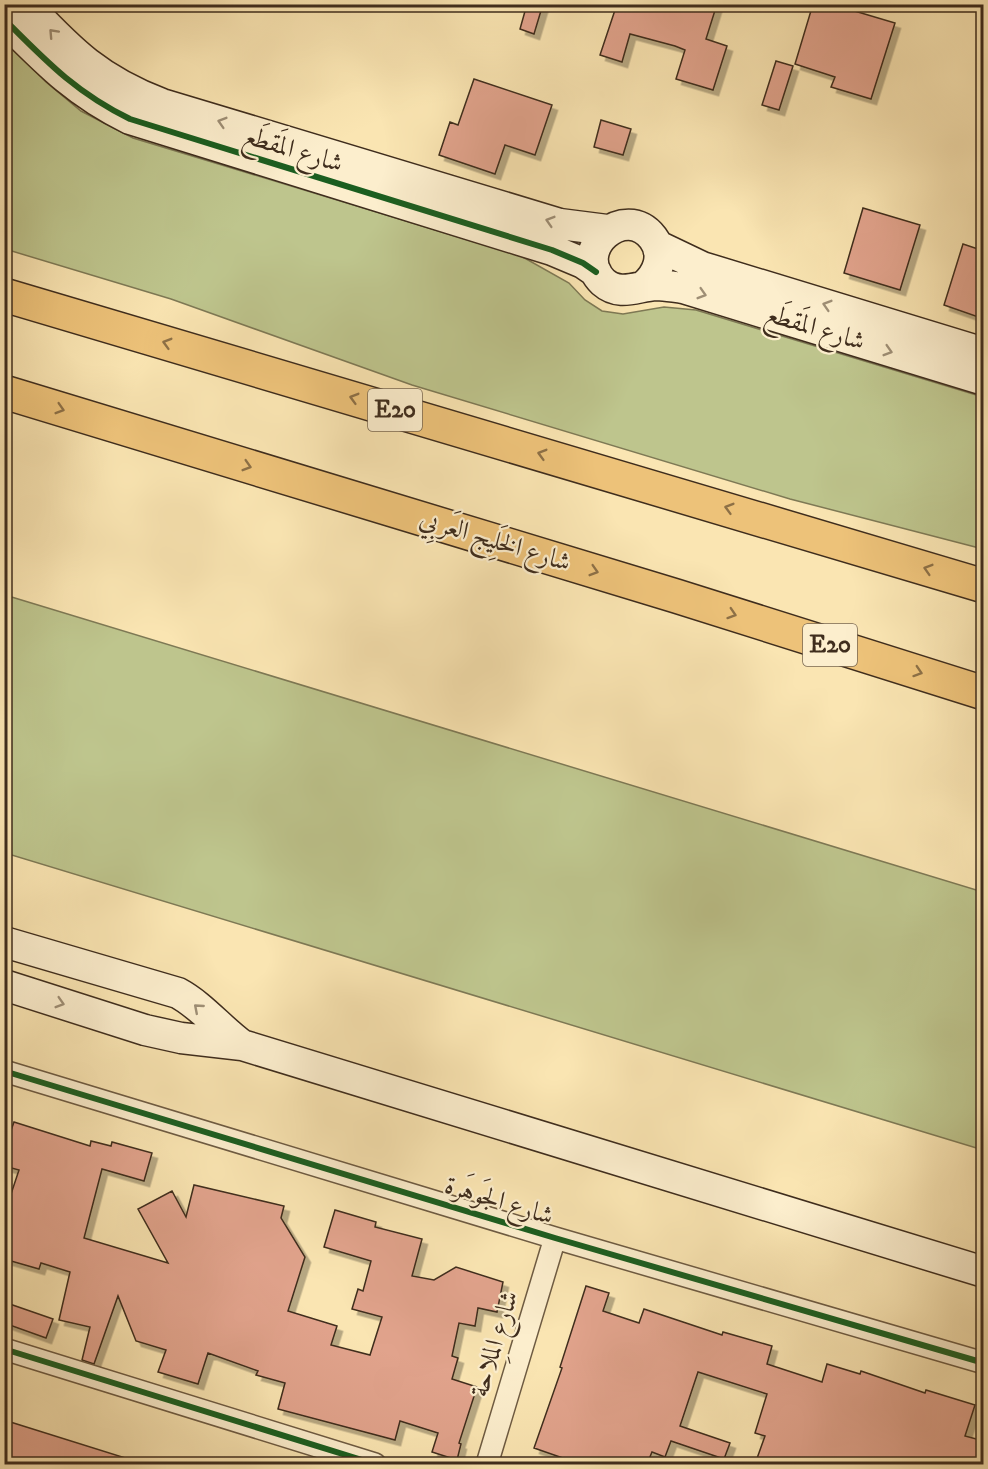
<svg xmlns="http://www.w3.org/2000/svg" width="988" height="1469" viewBox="0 0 988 1469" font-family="'IM FELL DW Pica',Amiri,serif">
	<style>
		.green { fill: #bec58d; stroke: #7e7955; stroke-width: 1.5 }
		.building { fill: #e1a38c; stroke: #3f2d1d; stroke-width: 1.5; filter: url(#shadow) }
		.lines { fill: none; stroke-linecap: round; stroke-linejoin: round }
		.street-casing { stroke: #6e5b42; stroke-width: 24 }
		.secondary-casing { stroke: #3f2d1d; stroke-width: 33 }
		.highway-casing { stroke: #3f2d1d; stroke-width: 36 }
		.street { stroke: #fceecd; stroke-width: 21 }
		.secondary { stroke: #fceecd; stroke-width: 30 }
		.highway { stroke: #edc279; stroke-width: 33 }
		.cycleway-casing { stroke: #fceecd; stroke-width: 10 }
		.cycleway { stroke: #1b5e20; stroke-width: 6 }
		.oneway { stroke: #9e8e75 }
		.oneway2 { stroke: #8d7046 }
		.labels { text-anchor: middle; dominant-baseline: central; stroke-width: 4.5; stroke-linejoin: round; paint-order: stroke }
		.shield { fill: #fceecd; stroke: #786752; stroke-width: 1.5 }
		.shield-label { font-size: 24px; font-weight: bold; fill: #3f2d1d }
		.street-label { font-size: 26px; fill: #3f2d1d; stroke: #fceecd }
	</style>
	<defs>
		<filter id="shadow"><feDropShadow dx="5.5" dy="5.5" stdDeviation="0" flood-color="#0004"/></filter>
	</defs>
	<rect width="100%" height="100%" fill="#fae5b2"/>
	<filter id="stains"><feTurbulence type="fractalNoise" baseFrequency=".00333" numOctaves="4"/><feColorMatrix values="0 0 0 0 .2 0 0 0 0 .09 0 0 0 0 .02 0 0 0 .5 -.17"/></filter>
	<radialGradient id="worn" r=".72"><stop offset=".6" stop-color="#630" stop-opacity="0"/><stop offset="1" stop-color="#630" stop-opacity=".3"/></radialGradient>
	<!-- green -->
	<path class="green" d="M4,39L46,82L81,111L133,138L521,256L569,283L585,300L602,311L623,314L664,307L696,310L983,397V549L790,499L412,385L171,299L5,249Z
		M5,595L983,892V1150L5,853Z"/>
	<!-- building -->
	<path class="building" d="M527,4H543L534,34L520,29Z
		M617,4H717L706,39L727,46L713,90L676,79L685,50L675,46L630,34L622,62L600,55Z
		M813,4H831L895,23L871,99L831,87L835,77L795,64Z
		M776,61L793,66L779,110L762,105Z
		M474,79L552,105L535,155L505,145L495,174L439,155L450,122L458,125Z
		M601,120L631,129L623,155L594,147Z
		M863,208L920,225L900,290L844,273Z
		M963,244L984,251V319L944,305Z
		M14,1122L90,1146L91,1141L111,1146L112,1142L152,1153L144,1181L102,1169L84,1238L168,1263L138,1209L172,1191L186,1217L194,1185L284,1206L281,1218L305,1257L288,1311L337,1326L331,1345L370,1355L382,1317L352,1309L358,1289L363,1291L371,1261L324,1247L335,1210L376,1222L375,1227L422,1239L412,1276L434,1280L456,1267L503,1282L497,1312L478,1308L475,1326L459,1323L452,1356L458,1358L452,1379L477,1387L459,1443L461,1444L457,1460L432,1452L438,1433L400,1421L395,1440L278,1409L285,1383L256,1375L258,1371L208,1353L198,1384L158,1372L166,1350L136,1341L118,1296L94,1364L82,1360L90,1327L59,1320L70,1272L41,1263L39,1269L4,1259V1215L19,1170L4,1166V1150Z
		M586,1286L609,1293L603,1311L639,1323L644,1309L722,1335L723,1332L772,1346L767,1364L822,1382L827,1364L860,1374L861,1371L925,1393L926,1390L975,1405L965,1436L984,1441L981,1464H755L765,1436L755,1433L767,1394L698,1372L680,1426L730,1443L724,1459L671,1441L665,1457L652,1452L647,1464H580L534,1448L562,1368L560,1367Z
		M4,1302L53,1319L46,1338L4,1323Z
		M4,1420L135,1461V1464H4Z"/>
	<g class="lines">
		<defs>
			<path id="street" d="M4,1071L555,1238L984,1363
				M4,1349L375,1464
				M487,1464L555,1238"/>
			<path id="secondary" d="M26,4C71,52 99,80 162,104L560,224L607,230
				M4,19C46,61 75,92 130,119L552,250L583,263L596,272
				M658,246L702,267L984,353
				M644,286C658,274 666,255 653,238C625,201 570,250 603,282C620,297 637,286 656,285C665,285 674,287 683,288L984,380
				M4,942L178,993C202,1006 220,1029 242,1045
				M4,985L145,1030L181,1038L242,1045L984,1272"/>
			<path id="highway" d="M4,295L984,586
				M4,392L676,596L984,693"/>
		</defs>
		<!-- street casing -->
		<use href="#street" class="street-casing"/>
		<!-- secondary casing -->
		<use href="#secondary" class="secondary-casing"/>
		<!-- highway casing -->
		<use href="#highway" class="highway-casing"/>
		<!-- street -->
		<use href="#street" class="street"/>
		<!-- secondary -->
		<use href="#secondary" class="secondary"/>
		<!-- highway -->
		<use href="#highway" class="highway"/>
		<defs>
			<path id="cycleway" d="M4,19C46,61 75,92 130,119L552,250L583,263L596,272
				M4,1071L555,1238L984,1363
				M4,1349L375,1464"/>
		</defs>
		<!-- cycleway casing -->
		<use href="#cycleway" class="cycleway-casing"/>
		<!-- cycleway -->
		<use href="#cycleway" class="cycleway"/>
	</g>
	<!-- one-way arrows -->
	<defs><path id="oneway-chevron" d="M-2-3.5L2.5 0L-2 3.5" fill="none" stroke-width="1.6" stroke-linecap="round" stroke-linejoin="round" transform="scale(1.5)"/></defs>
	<g class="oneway">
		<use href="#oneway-chevron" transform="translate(53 33) rotate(-133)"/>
		<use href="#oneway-chevron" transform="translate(222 122) rotate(-163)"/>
		<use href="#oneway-chevron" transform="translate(550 221) rotate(-163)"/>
		<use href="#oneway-chevron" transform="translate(702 294) rotate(17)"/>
		<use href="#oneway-chevron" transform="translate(827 305) rotate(-163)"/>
		<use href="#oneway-chevron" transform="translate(888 351) rotate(17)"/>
		<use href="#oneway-chevron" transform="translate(60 1003) rotate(17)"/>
		<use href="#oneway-chevron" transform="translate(198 1008) rotate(-139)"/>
	</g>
	<g class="oneway2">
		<use href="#oneway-chevron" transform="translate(167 343) rotate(-164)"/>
		<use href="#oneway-chevron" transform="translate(354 398) rotate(-164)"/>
		<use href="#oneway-chevron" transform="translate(60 409) rotate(17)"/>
		<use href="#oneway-chevron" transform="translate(542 454) rotate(-164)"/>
		<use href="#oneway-chevron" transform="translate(247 466) rotate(17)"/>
		<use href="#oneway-chevron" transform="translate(729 508) rotate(-164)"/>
		<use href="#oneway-chevron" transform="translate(928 569) rotate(-163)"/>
		<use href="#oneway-chevron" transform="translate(594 571) rotate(17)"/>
		<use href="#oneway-chevron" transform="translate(732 614) rotate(18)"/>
		<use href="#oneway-chevron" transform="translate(918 672) rotate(18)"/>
	</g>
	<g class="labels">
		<!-- shield labels -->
		<g class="shield">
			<rect x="368" y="389" width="54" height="42" rx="4.5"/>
			<rect x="803" y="624" width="54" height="42" rx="4.5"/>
		</g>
		<g class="shield-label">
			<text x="395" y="410">E20</text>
			<text x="830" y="645">E20</text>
		</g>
		<!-- street labels -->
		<g class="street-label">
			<text transform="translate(293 150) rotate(17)">شارع المَقطَع</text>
			<text transform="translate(815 328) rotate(17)">شارع المَقطَع</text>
			<text transform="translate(495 541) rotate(17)">شارع الخَلِيج العَربِي</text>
			<text transform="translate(499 1201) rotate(17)">شارع الجَوهَرة</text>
			<text transform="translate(495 1344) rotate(-73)">شارع المِلاحة</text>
		</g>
	</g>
	<!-- margin -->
	<rect width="988" height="1469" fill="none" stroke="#fae5b2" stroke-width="24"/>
	<rect x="6" y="6" width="976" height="1457" fill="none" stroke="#3f2d1d" stroke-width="3"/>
	<rect x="12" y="12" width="964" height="1445" fill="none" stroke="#3f2d1d" stroke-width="1.5"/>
	<rect width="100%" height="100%" filter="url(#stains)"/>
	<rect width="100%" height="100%" fill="url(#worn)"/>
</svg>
